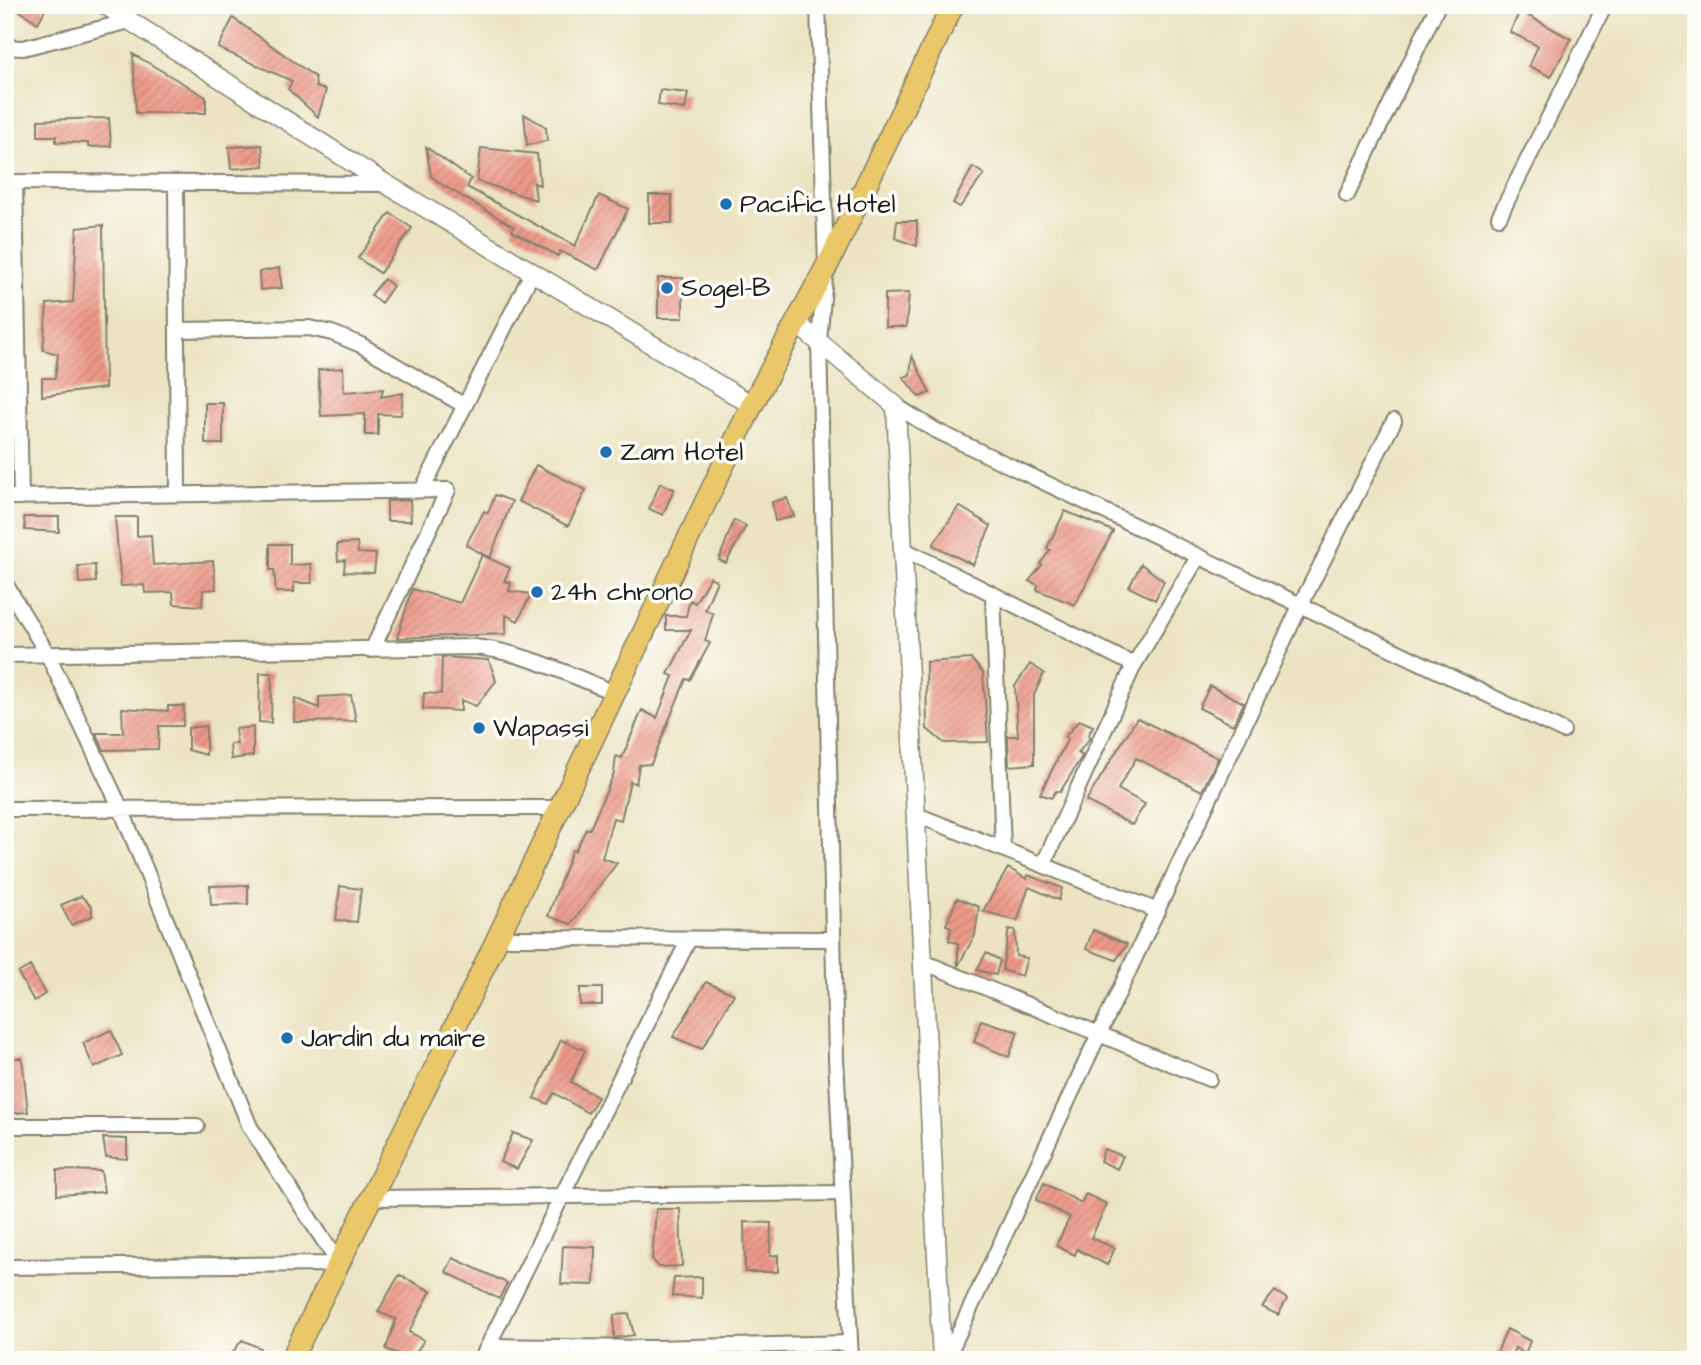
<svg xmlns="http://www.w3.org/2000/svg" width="1701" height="1365" viewBox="0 0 1701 1365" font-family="'Architects Daughter',sans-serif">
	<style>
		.building { fill: url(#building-hatch) }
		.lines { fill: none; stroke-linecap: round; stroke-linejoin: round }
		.minor-casing { stroke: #84806e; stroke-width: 18 }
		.tertiary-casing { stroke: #84806e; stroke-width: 21 }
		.primary-casing { stroke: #84806e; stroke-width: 24 }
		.minor { stroke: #fff; stroke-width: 14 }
		.tertiary { stroke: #fff; stroke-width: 18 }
		.primary { stroke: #eac769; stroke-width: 21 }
		.poi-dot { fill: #1f6fb2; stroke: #fdfcf7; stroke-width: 2.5 }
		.labels { text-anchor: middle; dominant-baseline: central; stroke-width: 7; stroke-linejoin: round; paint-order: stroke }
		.poi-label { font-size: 26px; fill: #1c1c1c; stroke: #fdfcf7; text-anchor: start }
	</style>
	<defs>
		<pattern id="building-hatch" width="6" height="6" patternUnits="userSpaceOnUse" patternTransform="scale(1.75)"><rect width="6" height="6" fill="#ec9988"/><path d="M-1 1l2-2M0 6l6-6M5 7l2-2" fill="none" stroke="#ca8375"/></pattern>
	</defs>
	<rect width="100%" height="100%" fill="#fdfcf7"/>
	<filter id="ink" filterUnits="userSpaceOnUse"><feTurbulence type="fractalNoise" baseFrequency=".0143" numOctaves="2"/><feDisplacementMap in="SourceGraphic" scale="14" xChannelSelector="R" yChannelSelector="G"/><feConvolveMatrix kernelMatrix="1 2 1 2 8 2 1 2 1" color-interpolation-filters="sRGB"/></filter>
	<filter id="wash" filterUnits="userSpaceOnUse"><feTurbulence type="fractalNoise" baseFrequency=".00686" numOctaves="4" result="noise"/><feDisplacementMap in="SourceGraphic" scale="28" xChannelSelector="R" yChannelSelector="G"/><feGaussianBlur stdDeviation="1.57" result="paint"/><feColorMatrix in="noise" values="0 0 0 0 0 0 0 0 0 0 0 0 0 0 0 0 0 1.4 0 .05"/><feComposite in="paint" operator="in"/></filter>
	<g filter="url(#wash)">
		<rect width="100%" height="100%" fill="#ebe3c1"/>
		<g id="blocks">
			<!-- building -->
			<path class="building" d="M11,5H39L45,10L38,23Z
				M1520,11L1571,39L1551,77L1529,66L1538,46L1510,32Z
				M233,18L315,77L316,87L326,90L318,117L288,89L292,81L218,48Z
				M133,54L206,97V113H136Z
				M660,90L688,93L685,109L658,105Z
				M524,114L546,127L547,141L527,145Z
				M109,118L111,146L88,147V143L56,142V136H38V120Z
				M262,145L264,166L231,169L229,147Z
				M426,147L471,179L467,187L575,246L599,195L628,209L598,270L560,251L558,256L512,231L514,227L441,184L431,176Z
				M481,148L537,154L540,185L534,183L536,200L477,181Z
				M973,167L984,174L960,207L953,203Z
				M649,195H672V223H649Z
				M390,213L412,228L380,273L358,258Z
				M897,221H917V246L895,238Z
				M103,225L105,388L42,396V378H55L58,354L43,350L47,304L73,302L77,228Z
				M279,268L282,288L260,290L259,272Z
				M658,278H683V318H658Z
				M384,279L393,286L381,303L371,295Z
				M909,293L906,327H885V294Z
				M912,356L930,393L919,397L903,377L910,375Z
				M343,368L344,392L383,389L381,397L403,393L401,415L378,414V435H365V414L321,416L318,370Z
				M205,403H223V444H205Z
				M536,465L586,490L568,526L518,501Z
				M660,483L674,489L663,515L649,509Z
				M495,495L512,501L490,558L466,545L484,511L488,513Z
				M787,498L794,516L775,521L772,502Z
				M410,500L411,521H387V501Z
				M959,506L991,526L973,565L933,545Z
				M1065,511L1113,531L1075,605L1037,590L1038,585L1029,581L1042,565L1040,564L1050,550L1047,548Z
				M24,517H59V532L25,530Z
				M115,517H137V536L151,535L153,565L213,561L216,589L203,590L202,606L174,604L173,592L145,593L144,585L121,586Z
				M734,520L746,526L726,563L719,560Z
				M357,543L358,553L376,554L374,573L344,572L345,560L338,561L337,544Z
				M270,544H290V565L311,564L312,583H294V592H276L274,570H270Z
				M482,555L510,568L504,581L511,583L509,591L531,594L518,621L506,615V634L397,638L412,589L460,603Z
				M1141,564L1164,581L1155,600L1129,587Z
				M95,565L96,582L79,583L78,566Z
				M710,577L717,581L705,609L713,614L705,641L710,643L690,680L686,679L651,764L639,765L636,784L630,781L621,820L613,818L602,858L617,863L571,924L548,916L572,850L575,851L586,829H590L614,773L616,756L622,758L642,710L657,718L673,676L668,674L691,630H666V616H686L690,600L695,603Z
				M442,657L489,660L496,681L476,706L461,700V711L423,709L424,693L441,694Z
				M971,659L983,673L988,742L944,743L927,729L926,662Z
				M1030,664L1044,673L1034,695V764L1009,766L1008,736H1018L1015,686Z
				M260,673H272L271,723L259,722Z
				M1210,686L1244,703L1233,725L1199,708Z
				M351,695L356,721L294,722L295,698L319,708V697Z
				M168,706H184L183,726H159L158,749L104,750L96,733H123L122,708L168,711Z
				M1137,718L1218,758L1202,791L1136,758L1118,789L1145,804L1132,825L1086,801Z
				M1079,720L1093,726L1088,736L1090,738L1078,753L1082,755L1081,758L1060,792L1056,791L1051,798L1040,794L1068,738L1065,737Z
				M206,726V755L188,750V728Z
				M253,727V756L231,759L230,744H237L235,729Z
				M1008,868L1027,879L1028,875L1062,888L1059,900L1029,887L1017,921L983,911Z
				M248,885V904L211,905L210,886Z
				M340,886L361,889L357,922L336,920Z
				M81,896L92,907V916L71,925L61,905Z
				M957,898L979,907L975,935L958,966V943L949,941L951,927L946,925Z
				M1009,929L1015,930L1016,956L1027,958L1022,976L1002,970Z
				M1093,930L1127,944L1116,960L1086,949Z
				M986,953L1000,960L996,975L977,970Z
				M30,966L45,994L34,1001L18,973Z
				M706,982L734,994L702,1049L673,1037Z
				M580,988H602V1005H580Z
				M981,1020L1018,1032L1009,1057L974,1042Z
				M111,1030L122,1055L94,1068L83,1043Z
				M561,1040L585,1050L571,1082L598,1097L588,1113L554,1093L548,1104L534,1098Z
				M5,1058H22L28,1112L5,1114Z
				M513,1133L533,1140L517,1169L500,1162Z
				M103,1138L127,1139V1159L106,1157Z
				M1104,1149L1123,1156L1117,1169L1100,1161Z
				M57,1170L101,1171L104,1192L57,1195Z
				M1044,1183L1081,1203L1086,1194L1107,1204L1091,1238L1115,1248L1107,1265L1077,1249L1075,1255L1056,1246L1070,1217L1036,1200Z
				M656,1209H680L682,1266L659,1267L652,1259Z
				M744,1222L771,1223L770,1256L778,1255V1272H745Z
				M563,1246L595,1247L594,1285L561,1284Z
				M453,1258L507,1283L499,1299L446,1272Z
				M399,1275L431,1291L409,1332L424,1340L411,1360L386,1349L396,1319L378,1312Z
				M702,1277V1298L672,1296L674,1278Z
				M1275,1291L1287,1299L1278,1315L1262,1307Z
				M629,1314L634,1335L614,1338V1315Z
				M1507,1329L1530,1341L1525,1354L1515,1348L1510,1359L1496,1355Z
				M242,1340L260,1348L253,1360H227Z"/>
		</g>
	</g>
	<g filter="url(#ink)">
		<use href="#blocks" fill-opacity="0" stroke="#84806e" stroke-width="2"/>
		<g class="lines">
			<defs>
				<path id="minor" d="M818,5L826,267L819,340L836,1058L851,1360
					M5,47L23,48L130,21
					M5,182L386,184
					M15,182L21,497
					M176,183L178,494
					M1347,195L1438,5
					M1499,217L1605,5
					M177,330L309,328L332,333L361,345L465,406
					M896,406L935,430L1563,731
					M422,490L532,273
					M5,497L448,490L372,650
					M903,549L1134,665
					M5,583L48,655L121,809L250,1127L339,1264
					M993,594L1003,849
					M5,655L474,647C524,652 568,674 615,693
					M5,809L560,808
					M917,815L1158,911
					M1043,865L1134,665L1198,557
					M498,938L833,939
					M923,962L1209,1079
					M5,1126H197
					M371,1198L843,1193
					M5,1267L339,1264
					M488,1346L653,1348L850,1343
					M481,1360L689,939
					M946,1360L1300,606L1394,421"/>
				<path id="tertiary" d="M105,5L386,184L752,405
					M796,323L896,406L942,1360"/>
				<path id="primary" d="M291,1360L448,1042L752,405L830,260L953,5"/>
			</defs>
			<!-- minor casing -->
			<use href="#minor" class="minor-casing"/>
			<!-- tertiary casing -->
			<use href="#tertiary" class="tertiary-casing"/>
			<!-- primary casing -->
			<use href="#primary" class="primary-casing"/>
			<!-- minor -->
			<use href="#minor" class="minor"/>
			<!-- tertiary -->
			<use href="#tertiary" class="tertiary"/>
			<!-- primary -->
			<use href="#primary" class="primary"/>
		</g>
	</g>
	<!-- markers -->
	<g class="poi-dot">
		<circle cx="726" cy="204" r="7"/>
		<circle cx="667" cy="288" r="7"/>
		<circle cx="606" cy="452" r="7"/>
		<circle cx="537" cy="592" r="7"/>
		<circle cx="479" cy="728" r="7"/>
		<circle cx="287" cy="1038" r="7"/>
	</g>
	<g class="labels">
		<!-- poi labels -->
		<g class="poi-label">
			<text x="740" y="204">Pacific Hotel</text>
			<text x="681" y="288">Sogel-B</text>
			<text x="620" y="452">Zam Hotel</text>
			<text x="551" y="592">24h chrono</text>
			<text x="493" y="728">Wapassi</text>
			<text x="301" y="1038">Jardin du maire</text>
		</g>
	</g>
	<!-- margin -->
	<rect width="1701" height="1365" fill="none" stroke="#fdfcf7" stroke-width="28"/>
</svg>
